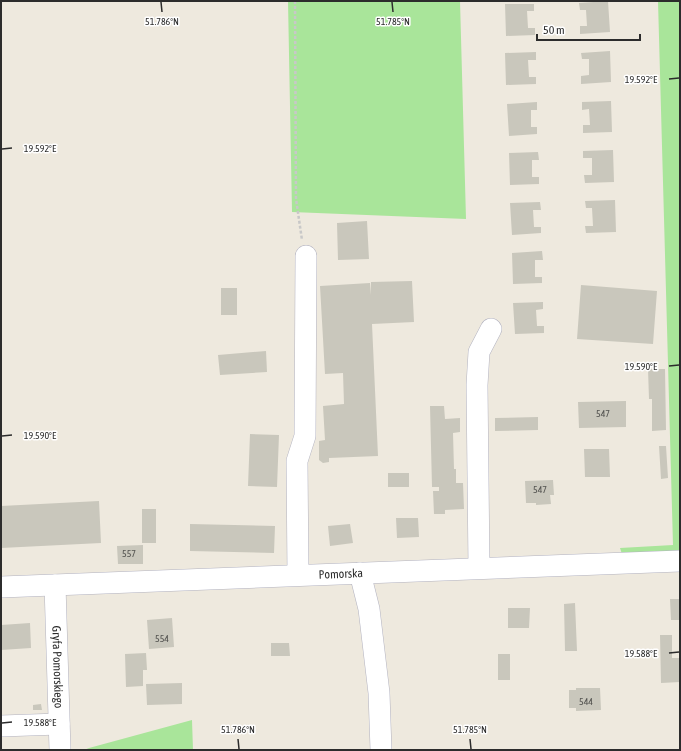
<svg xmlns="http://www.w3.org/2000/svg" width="681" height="751" viewBox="0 0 681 751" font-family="'Asap Condensed',sans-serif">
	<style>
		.green { fill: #a9e59a }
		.building { fill: #c9c7bc }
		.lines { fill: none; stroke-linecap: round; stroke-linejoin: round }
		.minor-casing { stroke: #b2b2c0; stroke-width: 22 }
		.path { stroke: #c8c8c8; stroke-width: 2.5; stroke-dasharray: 3 2; stroke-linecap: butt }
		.minor { stroke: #fff; stroke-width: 21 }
		.ticks { fill: none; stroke: #2c2c2c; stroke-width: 1.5 }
		.labels { text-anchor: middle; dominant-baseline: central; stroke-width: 3; stroke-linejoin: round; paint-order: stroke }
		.number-label { font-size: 10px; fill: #535350 }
		.street-label { font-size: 12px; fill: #2c2c2c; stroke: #fff }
		.ticks-label { font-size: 10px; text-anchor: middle; fill: #2c2c2c; stroke: #fff; stroke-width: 3; stroke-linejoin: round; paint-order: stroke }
	</style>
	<rect width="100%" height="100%" fill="#eee9de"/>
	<!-- green -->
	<path class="green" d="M288,1H460L466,219L292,212Z
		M658,1H680V552L622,554L620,548L673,545Z
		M192,720L193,750H84L89,748Z"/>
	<!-- building -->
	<path class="building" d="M608,1L610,32L580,34V26H587L586,10H580L579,3Z
		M505,4H534V11H527L528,28H535V35L506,36Z
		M610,51L611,82L581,84V76L589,75V59H582L581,53Z
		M536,52V60H528L529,77H536V84L506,85L505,53Z
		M611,101L612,132L583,133V125H590L589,109L582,110V102Z
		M537,102V110H531V127H537V134L509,136L507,104Z
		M613,150L614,182L585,183L584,175H592V158H583V151Z
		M538,152L539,160H532V177H539V184L510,185L509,153Z
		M615,200L616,232L586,233L585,226H593L592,208H586L585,201Z
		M540,202L541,210H533L534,227H541V233L512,235L510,203Z
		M367,221L369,259L338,260L337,223Z
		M542,251L543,260H535V277H542V283L513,284L512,253Z
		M412,281L414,322L372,324L378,456L329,458V462L323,463L319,460V441L325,440L323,406L344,404L343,373L325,374L320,286L370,283L371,295V282Z
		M581,285L657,291L653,344L577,339Z
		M221,288H237V315H221Z
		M543,302V309L536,310L537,326H544V333L515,334L513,303Z
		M266,351L267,372L220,375L218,355Z
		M648,369H665L666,430L652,431V399H649Z
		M626,401V427L579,428L578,402Z
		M430,406H444L445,419L460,418V432L453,433L454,469H456V483H463L464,509L445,510V514H434L433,491H439V487H432Z
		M538,417V430L495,431V418Z
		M250,434L279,435L277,487L248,486Z
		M659,446H666L668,478L661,479Z
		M584,449H609L610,477H585Z
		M388,473H409V487H388Z
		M553,480L554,495H550L551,504L536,505V503H526L525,481Z
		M99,501L101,543L1,548V506Z
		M142,509H156V543H142Z
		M396,518H418L419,537L397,538Z
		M190,524L275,526L274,553L190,551Z
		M350,524L353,543L330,546L328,526Z
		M143,545V564H118L117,546Z
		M670,599H680V620H671Z
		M575,603L577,651H565L564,604Z
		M508,608H530L529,628H508Z
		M172,618L174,647L149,649L147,620Z
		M30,623L31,648L1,650V625Z
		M660,635H672V658H680V682L661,683Z
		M271,643H289L290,656H271Z
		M146,653L147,670H143V686L126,687L125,654Z
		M498,654H510V680H498Z
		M182,683V704L147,705L146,684Z
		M576,688H600L601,710L576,711V708H569V690H576Z
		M41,704L42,710H33V705Z"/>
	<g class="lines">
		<defs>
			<g id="minor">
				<path d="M479,568L477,385L479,352L491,329"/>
				<path d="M360,573L369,609L379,693L381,750"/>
				<path d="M298,575L297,461L305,436L306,256"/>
				<path id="s1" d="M55,585L60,750"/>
				<path id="s2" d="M1,587L680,561"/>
				<path d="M1,726L59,724"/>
			</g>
		</defs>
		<!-- minor casing -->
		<use href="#minor" class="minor-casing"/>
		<!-- path -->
		<path class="path" d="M295,1L296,199L302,240"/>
		<!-- minor -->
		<use href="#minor" class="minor"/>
	</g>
	<!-- ticks -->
	<path class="ticks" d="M161,2L162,12M392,2L393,12M669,79L679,78M2,149L12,148M669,366L679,365M2,436L12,435M669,653L679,652M2,723L12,722M238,739L239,749M470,739L471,749"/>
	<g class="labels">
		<!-- number labels -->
		<g class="number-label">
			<text x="603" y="413">547</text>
			<text x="540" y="489">547</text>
			<text x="129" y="553">557</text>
			<text x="162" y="638">554</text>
			<text x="586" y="701">544</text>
		</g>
		<!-- street labels -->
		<g class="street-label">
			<text stroke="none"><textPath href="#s2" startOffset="340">Pomorska</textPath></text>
			<text stroke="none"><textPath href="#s1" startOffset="82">Gryfa Pomorskiego</textPath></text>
		</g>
	</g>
	<g class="ticks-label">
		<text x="162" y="25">51.786°N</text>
		<text x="393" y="25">51.785°N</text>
		<text x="641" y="83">19.592°E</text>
		<text x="40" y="152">19.592°E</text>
		<text x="641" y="370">19.590°E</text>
		<text x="40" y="439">19.590°E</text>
		<text x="641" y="657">19.588°E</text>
		<text x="40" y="726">19.588°E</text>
		<text x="238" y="733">51.786°N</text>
		<text x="470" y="733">51.785°N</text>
	</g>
	<!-- border -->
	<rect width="681" height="751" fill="none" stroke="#2c2c2c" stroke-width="4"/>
	<!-- scale -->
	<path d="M537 34v6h103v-6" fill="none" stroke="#2c2c2c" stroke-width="2"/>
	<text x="543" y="34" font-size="12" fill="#2c2c2c" stroke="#ffffff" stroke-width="3" paint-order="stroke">50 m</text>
</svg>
